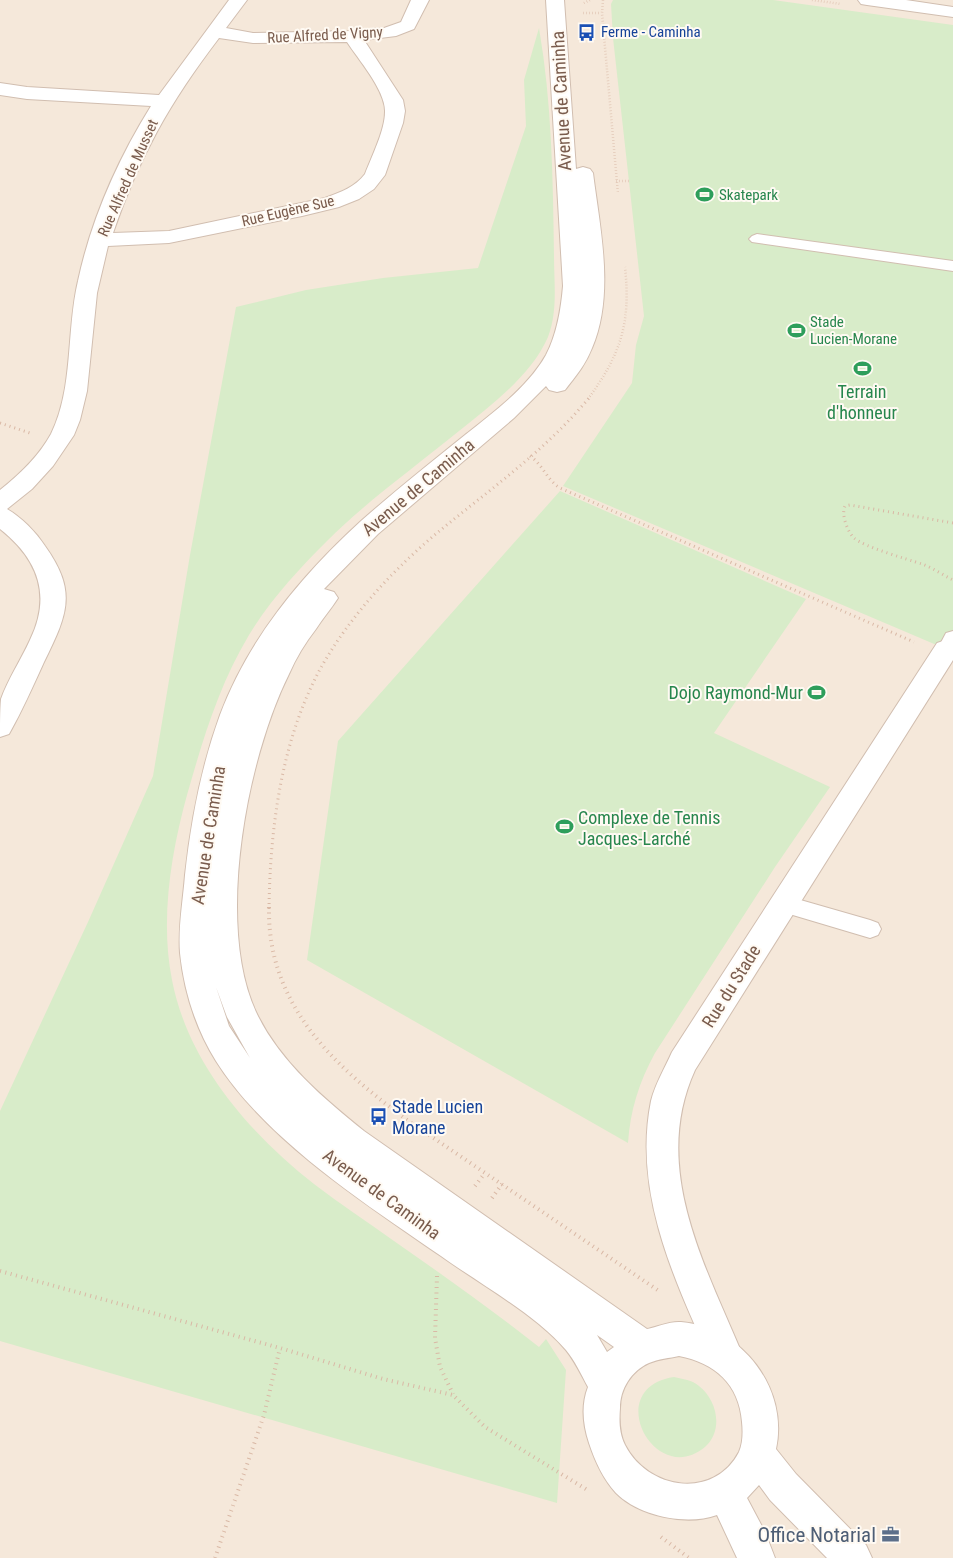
<svg xmlns="http://www.w3.org/2000/svg" width="953" height="1558" viewBox="0 0 953 1558" font-family="'Roboto Condensed',sans-serif">
	<style>
		.residential { fill: #f5e8da }
		.green { fill: #d8ecc9 }
		.lines { fill: none; stroke-linecap: round; stroke-linejoin: round }
		.service-casing { stroke: #d1beb0; stroke-width: 2 }
		.minor-casing { stroke: #d1beb0; stroke-width: 2 }
		.tertiary-casing { stroke: #d1beb0; stroke-width: 2 }
		.path-far2 { stroke: #d9b8a5; stroke-width: 2.5; stroke-dasharray: 0.5 2.5; stroke-linecap: butt }
		.path-far1 { stroke: #d9b8a5; stroke-width: 3; stroke-dasharray: 1 4; stroke-linecap: butt }
		.path { stroke: #d9b8a5; stroke-width: 4; stroke-dasharray: 1 4.5; stroke-linecap: butt }
		.service { fill: #fff; fill-rule: evenodd }
		.minor { fill: #fff; fill-rule: evenodd }
		.tertiary { fill: #fff; fill-rule: evenodd }
		.labels { text-anchor: middle; dominant-baseline: central; stroke-width: 4; stroke-linejoin: round; paint-order: stroke }
		.far-transit-label { font-size: 15px; fill: #164399; stroke: #fffaf3; text-anchor: start }
		.far-street-label { font-size: 15px; fill: #7a5c4d; stroke: #fffaf3 }
		.far-leisure-label { font-size: 15px; fill: #27864d; stroke: #fffaf3; text-anchor: start }
		.street-label { font-size: 18px; fill: #7a5c4d; stroke: #fffaf3 }
		.leisure-label { font-size: 18px; fill: #27864d; stroke: #fffaf3 }
		.transit-label { font-size: 18px; fill: #164399; stroke: #fffaf3; text-anchor: start }
		.near-service-label { font-size: 21px; fill: #4e5e75; stroke: #fffaf3; text-anchor: end }
	</style>
	<rect width="100%" height="100%" fill="#fdf6ec"/>
	<!-- residential -->
	<path class="residential" d="M0,0H953V1558H0Z"/>
	<!-- green -->
	<path class="green" d="M613,0H773L953,25V652L563,486L632,383L636,345L644,316L613,38L611,4Z
		M539,28C552,103 553,180 554,256C554,283 558,311 548,337C531,376 491,405 459,431C415,467 367,501 327,541C299,569 270,600 249,635C219,685 203,739 187,795C171,853 160,920 172,980C188,1063 249,1133 314,1184C340,1204 368,1222 394,1241C443,1275 492,1310 539,1347L546,1339L566,1370L557,1503L0,1341V1111L88,922L153,776L190,555L236,307L306,290L383,278L478,268L526,126L524,80Z
		M560,491L806,599L714,733L830,787L775,867L655,1053C639,1082 630,1111 628,1143L307,960L338,741Z
		M674,1377C683,1379 692,1380 699,1386C717,1400 724,1430 705,1447C655,1489 601,1388 674,1377Z"/>
	<g class="lines">
		<defs>
			<path id="service" d="M757,234L953,261V271L752,242L749,239L752,236Z
				M953,631V654L946,657L939,655L937,650L946,633Z
				M783,895L870,920L878,923L881,929L878,935L870,938L776,910L772,904L776,898Z"/>
			<path id="minor" d="M229,0H247L226,28L253,33L352,31L384,28L401,22L411,0H429L414,29L396,36L364,40L403,100L405,111L403,123L385,175L374,189L359,199L339,207L302,216L169,243L108,246L97,293L87,391L80,420L74,435L53,466L32,489L7,509C21,517 36,532 45,546C78,592 67,615 44,662C33,686 22,711 9,734L0,737C0,726 0,710 1,699C8,679 21,660 30,640C52,595 38,559 0,529V490C19,475 39,456 51,434C74,387 66,331 78,281C91,220 118,159 151,106L27,99L0,95V83L27,87L159,95ZM219,38L253,43L347,42C358,59 386,91 385,112C385,130 372,156 365,174C355,187 341,192 325,198L169,231L113,233C139,157 170,102 219,38Z
				M858,0H906L953,7V17L867,5L861,4Z
				M946,640L953,643V660L695,1070C650,1168 706,1267 743,1356L738,1368L726,1373L714,1368C677,1285 632,1195 651,1101C655,1084 665,1068 672,1052L937,643Z"/>
			<path id="tertiary" d="M546,0H564L576,169L583,167L590,169L593,173C600,229 615,294 592,348C586,364 575,377 565,390L557,392L549,390L546,386L514,418L378,534L324,589L334,592L338,598C331,609 323,618 316,629C305,643 296,658 289,674C247,758 215,924 256,1012C279,1061 323,1098 364,1131L647,1329C657,1327 670,1321 681,1322C742,1327 789,1389 776,1449L796,1474L866,1545L872,1558H827L770,1500L759,1485L747,1498L765,1532L775,1558H737L717,1515C686,1526 639,1516 616,1493C603,1479 595,1461 589,1443C583,1425 581,1405 588,1387C581,1374 575,1361 566,1350C535,1314 480,1284 441,1256C365,1204 265,1139 216,1061C196,1029 184,991 180,953C178,927 183,901 185,875C191,821 201,767 220,715C249,638 301,576 361,521C395,491 430,463 465,435C494,412 528,387 546,355C557,334 561,309 563,286ZM216,987L227,1017L250,1058L229,1026ZM597,1335L614,1347L607,1352ZM679,1356C715,1363 739,1384 742,1422C743,1431 743,1443 739,1452C714,1500 648,1490 625,1445C619,1433 619,1421 620,1408C620,1389 631,1371 649,1363C658,1359 670,1358 679,1356Z"/>
		</defs>
		<!-- service casing -->
		<use href="#service" class="service-casing"/>
		<!-- minor casing -->
		<use href="#minor" class="minor-casing"/>
		<!-- tertiary casing -->
		<use href="#tertiary" class="tertiary-casing"/>
		<!-- path-far2 -->
		<path class="path-far2" d="M603,0L602,13L618,194
			M812,0L841,4
			M584,3L590,0
			M583,13H601
			M616,181H629
			M588,399C621,354 631,323 625,267"/>
		<!-- path-far1 -->
		<path class="path-far1" d="M0,423L30,433
			M530,456C543,465 547,480 560,488L914,642
			M953,523L850,505L845,506C841,514 847,531 854,538C864,547 907,559 922,564C933,568 943,575 953,580
			M269,909C270,826 282,736 323,664C352,614 393,570 437,533C489,490 545,451 589,398"/>
		<!-- path -->
		<path class="path" d="M269,907C267,1006 336,1068 410,1122L659,1291
			M475,1186L485,1173
			M492,1198L502,1184
			M0,1271L280,1348L383,1379L453,1395L485,1427L589,1491
			M437,1276L435,1338L440,1367L453,1394
			M661,1537L689,1558
			M215,1558L264,1415L280,1348"/>
		<!-- service -->
		<use href="#service" class="service"/>
		<!-- minor -->
		<use href="#minor" class="minor"/>
		<!-- tertiary -->
		<use href="#tertiary" class="tertiary"/>
	</g>
	<!-- icons -->
	<defs>
		<symbol id="bus-bare" viewBox="-9 -9 18 18"><path d="M-5-6H5V4H4V6H2V4H-2V6H-4V4H-5ZM-3.5-4V0h7V-4ZM-3.5 1.2v1.5H-2V1.2ZM2 1.2v1.5H3.5V1.2Z" fill="#1a4fb4" stroke="#fffaf3" stroke-width="2.5" paint-order="stroke"/></symbol>
		<symbol id="stadium-bare" viewBox="-9 -9 18 18"><path d="M0-5a6.5 5 0 1 0 0 10a6.5 5 0 1 0 0-10ZM-3.5-1.8h7v3.6h-7Z" fill="#2e9e5b" stroke="#fffaf3" stroke-width="2.5" paint-order="stroke"/></symbol>
		<symbol id="office-bare" viewBox="-9 -9 18 18"><path d="M-6-3h4V-5.5h4V-3h4V5H-6ZM-1-4.5V-3h2v-1.5ZM-6 0V1H6V0Z" fill="#5c6f8a" stroke="#fffaf3" stroke-width="2.5" paint-order="stroke"/></symbol>
	</defs>
	<g fill-rule="evenodd">
		<use href="#bus-bare" x="574" y="20" width="25" height="25"/>
		<use href="#stadium-bare" x="692" y="182" width="25" height="25"/>
		<use href="#stadium-bare" x="784" y="318" width="25" height="25"/>
		<use href="#stadium-bare" x="850" y="356" width="25" height="25"/>
		<use href="#stadium-bare" x="804" y="680" width="25" height="25"/>
		<use href="#stadium-bare" x="552" y="814" width="25" height="25"/>
		<use href="#bus-bare" x="366" y="1104" width="25" height="25"/>
		<use href="#office-bare" x="878" y="1522" width="25" height="25"/>
	</g>
	<g class="labels">
		<!-- far-transit labels -->
		<g class="far-transit-label">
			<text x="601" y="32">Ferme - Caminha</text>
		</g>
		<!-- far-street labels -->
		<g class="far-street-label">
			<text transform="translate(325 35) rotate(-3)">Rue Alfred de Vigny</text>
			<text transform="translate(128 178) rotate(-66)">Rue Alfred de Musset</text>
			<text transform="translate(288 211) rotate(-13)">Rue Eugène Sue</text>
		</g>
		<!-- far-leisure labels -->
		<g class="far-leisure-label">
			<text x="719" y="195">Skatepark</text>
			<text x="810" y="322">Stade<tspan x="810" dy="17">Lucien-Morane</tspan></text>
		</g>
		<!-- street labels -->
		<g class="street-label">
			<text transform="translate(561 101) rotate(-93)">Avenue de Caminha</text>
			<text transform="translate(418 487) rotate(-40)">Avenue de Caminha</text>
			<text transform="translate(208 835) rotate(-81)">Avenue de Caminha</text>
			<text transform="translate(731 986) rotate(-58)">Rue du Stade</text>
			<text transform="translate(382 1194) rotate(36)">Avenue de Caminha</text>
		</g>
		<!-- leisure labels -->
		<g class="leisure-label">
			<text x="862" y="391">Terrain<tspan x="862" dy="21">d'honneur</tspan></text>
			<text x="803" y="692" text-anchor="end">Dojo Raymond-Mur</text>
			<text x="578" y="817" text-anchor="start">Complexe de Tennis<tspan x="578" dy="21">Jacques-Larché</tspan></text>
		</g>
		<!-- transit labels -->
		<g class="transit-label">
			<text x="392" y="1106">Stade Lucien<tspan x="392" dy="21">Morane</tspan></text>
		</g>
		<!-- near-service labels -->
		<g class="near-service-label">
			<text x="876" y="1535">Office Notarial</text>
		</g>
	</g>
</svg>
